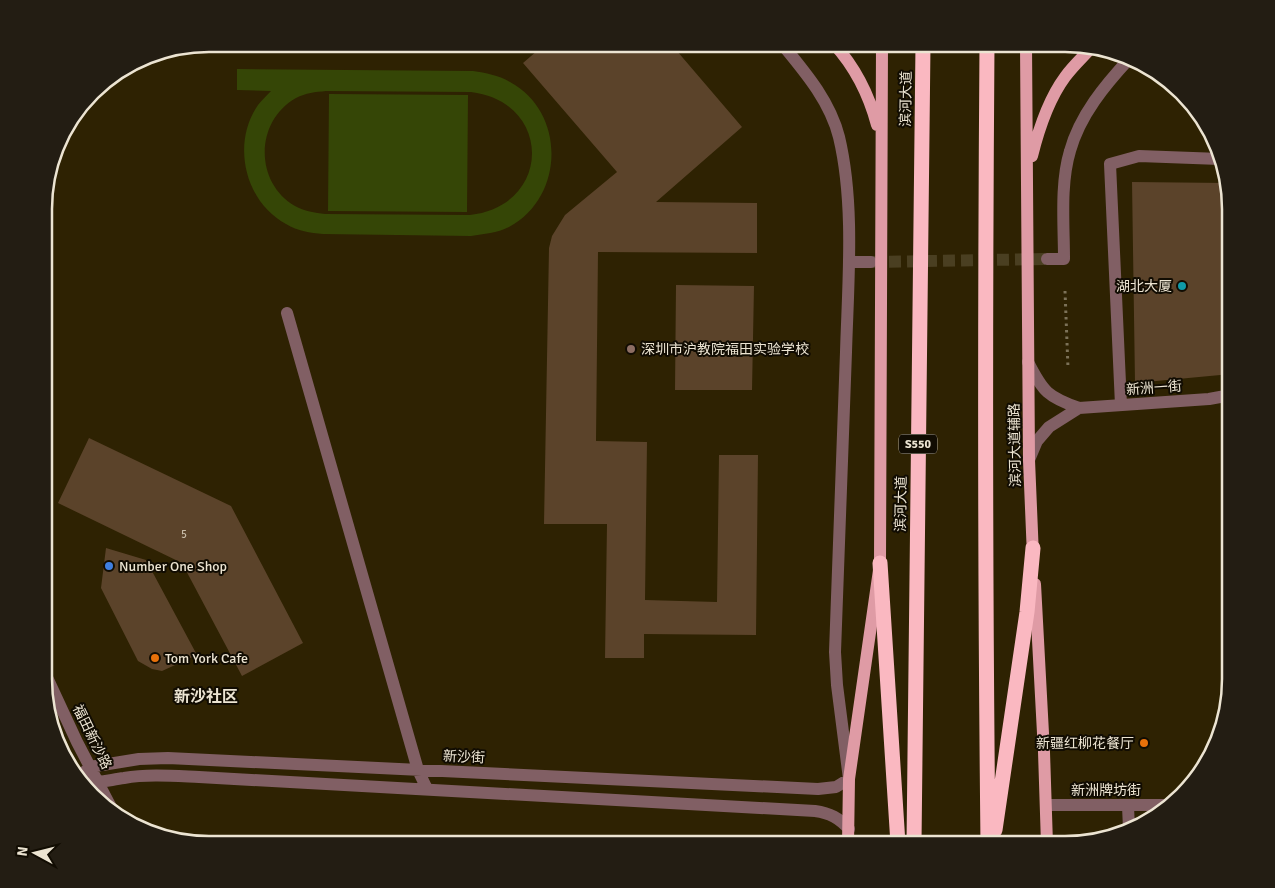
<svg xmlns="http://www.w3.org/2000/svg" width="1275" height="888" viewBox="0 0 1275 888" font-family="Signika,'Noto Sans SC',sans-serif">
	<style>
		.green { fill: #354606; fill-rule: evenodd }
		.building { fill: #5b432a }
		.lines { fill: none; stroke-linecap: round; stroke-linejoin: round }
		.minor-tunnel { stroke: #4a3f21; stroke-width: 12; stroke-dasharray: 12 6; stroke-linecap: butt }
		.path { stroke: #7c7258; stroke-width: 3; stroke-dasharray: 2.5 4; stroke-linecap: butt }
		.minor { stroke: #815f64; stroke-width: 12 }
		.major { stroke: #df9ba5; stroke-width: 12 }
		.highway { stroke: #fab8c1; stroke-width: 15 }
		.culture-dot { fill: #0f9aa8; stroke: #110c02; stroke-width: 2 }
		.education-dot { fill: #8d6e63; stroke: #110c02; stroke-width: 2 }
		.shop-dot { fill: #3f7fe0; stroke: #110c02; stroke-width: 2 }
		.food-dot { fill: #e8710a; stroke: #110c02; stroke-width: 2 }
		.labels { text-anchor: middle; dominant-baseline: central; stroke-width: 4; stroke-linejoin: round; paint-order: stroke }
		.number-label { font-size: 11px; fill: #c8bca8 }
		.shield { fill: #110c02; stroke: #aaa394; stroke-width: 1 }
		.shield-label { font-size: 12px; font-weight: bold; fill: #ece4d2 }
		.street-label { font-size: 14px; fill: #ece4d2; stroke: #110c02 }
		.poi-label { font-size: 14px; fill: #ece4d2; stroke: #110c02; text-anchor: start }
		.quarter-label { font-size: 16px; font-weight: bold; fill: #ece4d2; stroke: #110c02 }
		.rim { fill: none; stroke: #ece4d2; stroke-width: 2.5 }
	</style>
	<rect width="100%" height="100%" fill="#2e2202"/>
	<!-- green -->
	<path class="green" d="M237,69L473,71C486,73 498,75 510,82C566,112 565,197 509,227C497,233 484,234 471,236L323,234C310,233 298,231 286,224C245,202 231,144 258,105C262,100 267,95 271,91L237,90ZM326,91L471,92C553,102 552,206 470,215L325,214C315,213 304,211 295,206C254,182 255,121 296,98C306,93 315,92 326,91Z
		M329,94L468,95L467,212L328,211Z"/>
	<!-- building -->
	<path class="building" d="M545,44H671L742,127L656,202L757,203V253L598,252L596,441L647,442L645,600L717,602L719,455H758L756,635L644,634V658H605L607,524H544L549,248L552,236L565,215L617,172L523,63Z
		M1132,182L1227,183L1231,199V374L1135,383Z
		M676,285L754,286L752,390H675Z
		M89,438L231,506L303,643L242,676L182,563L58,503Z
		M106,548L146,560L197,655L162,671L152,669L138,661L101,588Z"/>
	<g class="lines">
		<!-- minor-tunnel -->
		<path class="minor-tunnel" d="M871,262L1047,259"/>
		<!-- path -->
		<path class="path" d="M1065,291L1068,368
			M776,844L777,842L786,844"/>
		<!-- minor -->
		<path class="minor" d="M1047,259H1064C1064,225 1060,184 1070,151C1080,115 1105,85 1130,58
			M849,262H871
			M287,313L418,770L427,789
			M1028,362C1043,392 1048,397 1079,408
			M1121,405L1110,164L1139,156L1220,159
			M1029,460L1037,441L1049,427L1079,408L1209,399L1231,395
			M45,673L77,742L114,813
			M79,777L90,767L139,759L168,758L818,789L836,787L849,779L837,685L835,652C839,552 842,452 846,352C848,283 855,204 839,137C830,101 805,72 782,44
			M85,783C99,783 110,780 124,778C148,774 174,776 199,777L815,811C830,813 839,818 849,829
			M1046,805H1166
			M1128,806L1129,829"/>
		<!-- major -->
		<path class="major" d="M834,44C855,67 869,95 877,125
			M1026,44L1029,460L1033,556
			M1032,156C1039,128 1048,100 1065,77C1073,66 1083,57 1092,47
			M1035,584L1044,752L1047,844
			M848,844L849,779L880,563L882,44"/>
		<!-- highway -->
		<path class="highway" d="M987,44C985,311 985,578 988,844
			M880,563L898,844
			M995,830L1027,612L1033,548
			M914,844L923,44"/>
	</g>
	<!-- markers -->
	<circle class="culture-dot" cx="1182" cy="286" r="5"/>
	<circle class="education-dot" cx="631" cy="349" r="5"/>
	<circle class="shop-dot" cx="109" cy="566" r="5"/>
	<g class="food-dot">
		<circle cx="155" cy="658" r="5"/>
		<circle cx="1144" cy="743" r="5"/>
	</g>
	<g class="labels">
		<!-- number labels -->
		<g class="number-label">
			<text x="184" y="534">5</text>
		</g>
		<!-- shield labels -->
		<rect class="shield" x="899" y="434.5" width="38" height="19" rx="4"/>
		<g class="shield-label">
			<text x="918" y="444">S550</text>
		</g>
		<!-- street labels -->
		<g class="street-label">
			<text transform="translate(906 99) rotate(-89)">滨河大道</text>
			<text transform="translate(1154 388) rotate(-4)">新洲一街</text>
			<text transform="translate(1015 445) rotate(-91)">滨河大道辅路</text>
			<text transform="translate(901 504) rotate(-89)">滨河大道</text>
			<text transform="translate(92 737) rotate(64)">福田新沙路</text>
			<text transform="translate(464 757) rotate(3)">新沙街</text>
			<text x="1106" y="790">新洲牌坊街</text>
		</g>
		<!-- poi labels -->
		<g class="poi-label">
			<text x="1172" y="286" text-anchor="end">湖北大厦</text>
			<text x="641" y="349">深圳市沪教院福田实验学校</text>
			<text x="119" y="566">Number One Shop</text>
			<text x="165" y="658">Tom York Cafe</text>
			<text x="1134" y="743" text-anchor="end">新疆红柳花餐厅</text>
		</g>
		<!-- quarter labels -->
		<g class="quarter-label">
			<text x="206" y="697">新沙社区</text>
		</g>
	</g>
	<!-- crop -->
	<path d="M0 0H1275V888H0ZM209 52H1065A157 157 0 0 1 1222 209V679A157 157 0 0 1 1065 836H209A157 157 0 0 1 52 679V209A157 157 0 0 1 209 52Z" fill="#231d13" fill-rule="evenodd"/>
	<path class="rim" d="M209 52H1065A157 157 0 0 1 1222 209V679A157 157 0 0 1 1065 836H209A157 157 0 0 1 52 679V209A157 157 0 0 1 209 52Z"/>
	<!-- north arrow -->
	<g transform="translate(35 853) rotate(277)" stroke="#110c02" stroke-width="4" paint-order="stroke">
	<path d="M0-4L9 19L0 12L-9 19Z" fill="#ece4d2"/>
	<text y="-8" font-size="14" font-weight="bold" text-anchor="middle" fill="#ece4d2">N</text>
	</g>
</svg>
